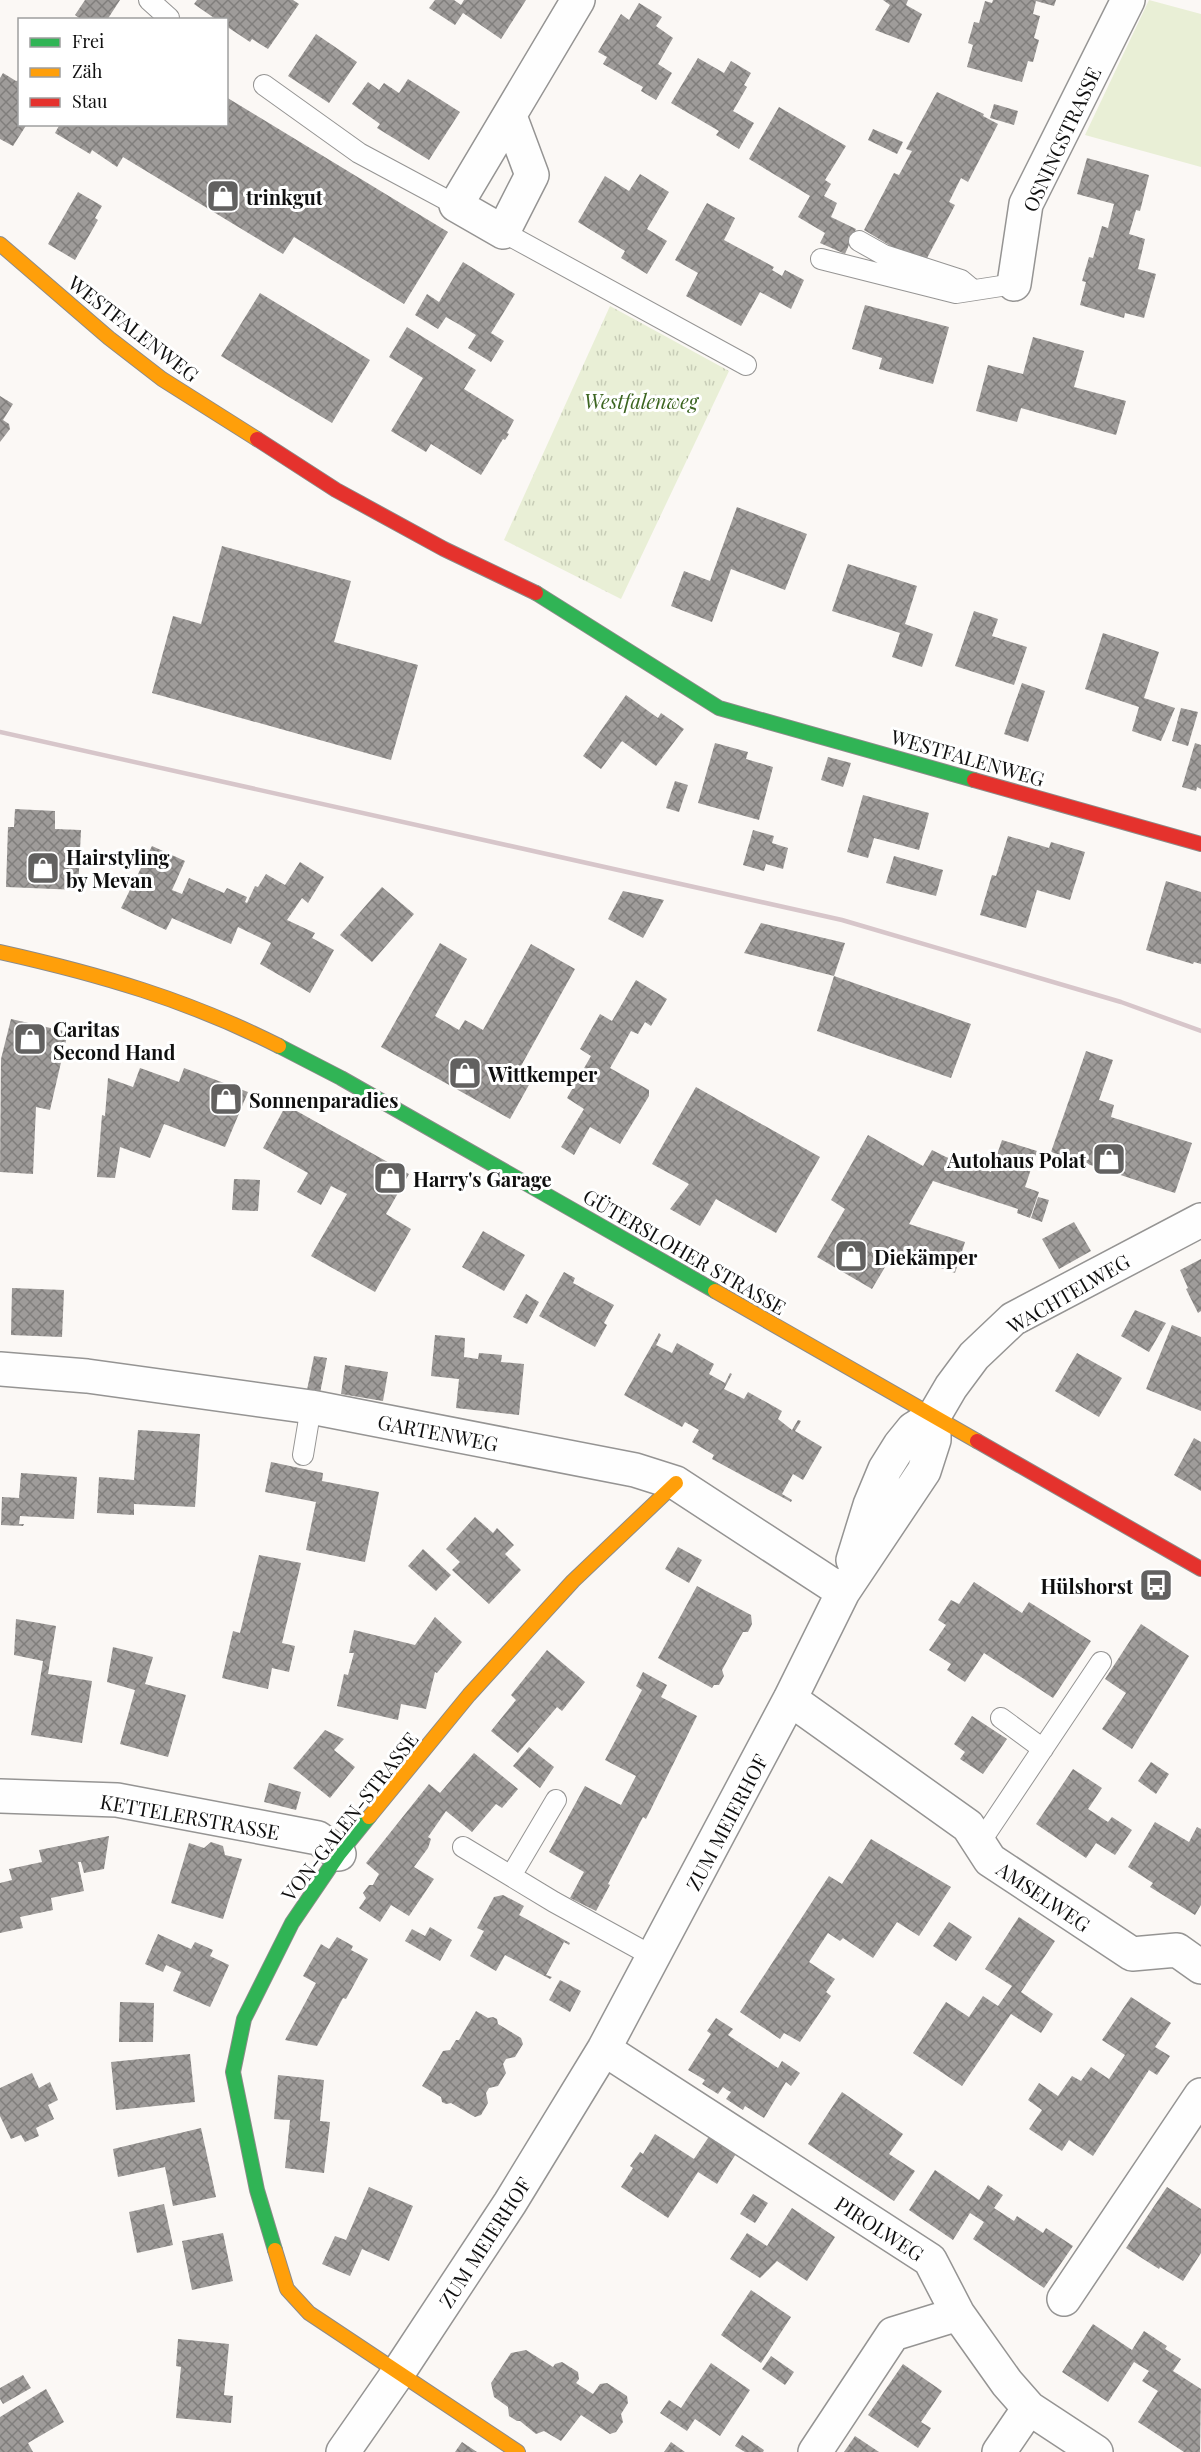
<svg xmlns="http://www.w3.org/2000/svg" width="1201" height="2452" viewBox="0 0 1201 2452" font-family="'Playfair Display',serif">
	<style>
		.grass { fill: #e9efd6 }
		.park { fill: url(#park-tufts) }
		.building { fill: url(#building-cross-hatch) }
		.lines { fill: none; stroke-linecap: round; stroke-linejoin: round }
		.lane-casing { stroke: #959493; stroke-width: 22 }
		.street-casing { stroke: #959493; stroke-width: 36 }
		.fast-casing { stroke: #8c8b89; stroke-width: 16 }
		.slow-casing { stroke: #8c8b89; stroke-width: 16 }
		.jam-casing { stroke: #8c8b89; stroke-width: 16 }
		.lane { stroke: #fefefe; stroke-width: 20 }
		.street { stroke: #fefefe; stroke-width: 33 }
		.fast { stroke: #30b455; stroke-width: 14 }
		.slow { stroke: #ff9f0a; stroke-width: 14 }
		.jam { stroke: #e5322d; stroke-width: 14 }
		.rail { stroke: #d7c6ca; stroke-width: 4.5 }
		.labels { text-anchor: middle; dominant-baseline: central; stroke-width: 6; stroke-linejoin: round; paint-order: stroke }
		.street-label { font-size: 20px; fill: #0f0f0f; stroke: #fff }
		.poi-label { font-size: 20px; font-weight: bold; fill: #0f0f0f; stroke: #fff; text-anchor: start }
		.park-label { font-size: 20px; font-style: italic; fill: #3c6521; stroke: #fff }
	</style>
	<defs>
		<pattern id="park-tufts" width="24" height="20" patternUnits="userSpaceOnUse" patternTransform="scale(1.5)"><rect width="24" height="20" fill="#e9efd6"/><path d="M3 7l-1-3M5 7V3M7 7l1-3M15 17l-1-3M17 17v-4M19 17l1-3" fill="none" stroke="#c7ccb6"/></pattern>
		<pattern id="building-cross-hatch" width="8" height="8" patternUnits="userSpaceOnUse" patternTransform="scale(1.5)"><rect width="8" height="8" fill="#9f9c9a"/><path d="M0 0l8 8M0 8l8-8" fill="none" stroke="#807e7c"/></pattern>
	</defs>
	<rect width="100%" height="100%" fill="#fbf8f5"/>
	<!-- grass -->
	<path class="grass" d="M1149,0L1201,14V167L1085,135Z"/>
	<!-- park -->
	<path class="park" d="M610,306L729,371L621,599L504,540Z"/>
	<!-- building -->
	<path class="building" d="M85,0H120L107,20H82L75,15Z
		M197,0H293L299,4L268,49L252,39L250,42L226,26V20H217L194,4Z
		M435,0H454L461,5L464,0H526L501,39L463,13L455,25L429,8Z
		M883,0H908L906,5L922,14L909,43L875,30L890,5Z
		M993,0H1056L1054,6L1036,1L1033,14L1040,16L1034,38L1039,40L1033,62L1028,61L1022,82L967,67L973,45L968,43L974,22L979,23L985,1L992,3Z
		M639,3L662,17L656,26L673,38L658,64L672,73L656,100L641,91L643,87L603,64L607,57L598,52L621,14L629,20Z
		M316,34L357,62L329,103L288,76Z
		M698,58L724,73L731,61L751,73L744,85L747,87L733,111L754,123L739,149L716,135L719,131L671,103Z
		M3,73L16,81L20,80V124H27L13,146L0,139V78Z
		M408,79L460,112L429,160L377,128L380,124L352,104L368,82L379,90L384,83L399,93Z
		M937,92L984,114L983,116L998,124L968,182L961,178L949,202L955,205L925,262L909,257L864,230L894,173L899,175L912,151L906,149Z
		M226,97L448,232L404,304L294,237L283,254L123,157L117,167L92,150L90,154L55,133L60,124H226Z
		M994,104L1018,111L1014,125L990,118Z
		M779,107L846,146L825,180L831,184L824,196L837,203L831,217L856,229L845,254L820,243L825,233L798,217L810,196L749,159Z
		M873,129L903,142L897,154L868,140Z
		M1087,158L1149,175L1140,211L1136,210L1129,234L1145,239L1138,269L1156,274L1144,318L1125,313L1124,318L1080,305L1086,282L1082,281L1089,257L1093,258L1102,226L1108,228L1114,204L1077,194Z
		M640,174L669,192L647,229L667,241L647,274L621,258L625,251L578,222L605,176L629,191Z
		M78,192L102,206L95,218L98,220L75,260L48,244Z
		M707,203L735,218L724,240L774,267L772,270L782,276L785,270L804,280L791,309L760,292L741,326L686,296L698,273L675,260Z
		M463,262L515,294L491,333L504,341L491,362L468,348L476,335L460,325L446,317L438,329L415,315L427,294L439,302Z
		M260,293L370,360L332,423L221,356Z
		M865,305L949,327L933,384L879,369L882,358L852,349Z
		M407,327L476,370L464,389L514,420L507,433L509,434L505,440L503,439L481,475L431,444L426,452L391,431L423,378L389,357Z
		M1033,337L1084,351L1074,387L1126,401L1116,435L1021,408L1017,422L976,411L988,365L1023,374Z
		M0,396L13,404L3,420L9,424L10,429L0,442Z
		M737,507L807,534L785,590L731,569L712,622L671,606L684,571L710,581Z
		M222,546L351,581L334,642L418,665L391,760L152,693L173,616L201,624Z
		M848,564L917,586L905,624L933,634L922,667L892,657L900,633L832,611Z
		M974,611L998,619L992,636L1027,647L1014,685L955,666Z
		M1103,633L1159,652L1144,698L1175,708L1161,741L1132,731L1139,707L1085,689Z
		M1022,683L1045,691L1028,742L1004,734Z
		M626,695L658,718L661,713L684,729L656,766L622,741L601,769L583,756Z
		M1181,708L1198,712L1188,746L1172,741Z
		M715,743L748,752L746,759L773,767L759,820L698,803Z
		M1195,743L1201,745V789L1197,787L1196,791L1182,787Z
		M828,757L851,763L843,787L821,780Z
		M675,781L688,785L679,812L666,808Z
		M863,795L929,813L919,850L874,838L868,858L847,852Z
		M15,809L55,811V829L81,830L78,890L6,887L8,827H14Z
		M753,830L774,836L772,843L788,848L783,869L766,864L764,871L743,865Z
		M1008,836L1049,848L1051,842L1085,852L1070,900L1037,890L1026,928L980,915L992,875L996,876Z
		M152,846L185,861L172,890L182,894L189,878L224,893L227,888L247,897L245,902L247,903L255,886L258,887L266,874L285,885L300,862L324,877L308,903L302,898L287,920L315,933L312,938L334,950L310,993L260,964L271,943L238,927L231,944L172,918L166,930L121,908Z
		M894,856L943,870L936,896L886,883Z
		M1166,881L1201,892V964L1194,962L1193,964L1146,950Z
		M382,887L414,914L372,962L340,935Z
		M623,891L664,900L643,938L608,919Z
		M761,923L845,943L834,976L744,953Z
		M440,943L467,959L435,1016L459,1030L465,1020L483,1030L531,944L575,969L521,1066L535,1074L510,1119L381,1047Z
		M834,976L971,1024L951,1078L817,1031Z
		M636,980L667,999L651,1026L645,1022L638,1034L631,1031L610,1068L649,1090V1096L620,1144L590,1127L574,1155L561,1147L584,1109L567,1098L591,1056L580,1049L600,1014L612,1021Z
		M11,1019L68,1032L50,1110L36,1107L33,1174L0,1172L1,1059Z
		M1086,1051L1113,1060L1099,1100L1114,1105L1111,1117L1192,1143L1175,1193L1051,1152Z
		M140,1068L179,1082L184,1068L248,1092L225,1147L164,1124L150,1158L120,1147L115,1178L97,1177L102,1115L105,1116L108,1078L133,1087Z
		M696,1087L820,1157L776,1233L716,1199L700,1226L670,1209L689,1184L652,1164Z
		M286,1105L409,1174L386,1214L411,1229L375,1292L311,1256L347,1194L331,1186L321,1205L297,1192L308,1173L263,1148Z
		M868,1135L923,1166L932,1150L946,1157L991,1172L1002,1140L1037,1151L1025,1187L1039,1192L1030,1218L1017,1213L1018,1209L933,1181L909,1224L965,1242L955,1273L894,1252L872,1289L817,1257L845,1209L831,1200Z
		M234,1179L260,1180L258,1211L232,1210Z
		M1038,1197L1049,1200L1042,1222L1031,1218Z
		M1074,1222L1091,1251L1059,1269L1042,1239Z
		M483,1231L525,1255L504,1291L462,1267Z
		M1201,1259V1311L1198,1313L1186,1289L1188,1288L1180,1270Z
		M564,1272L575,1278L573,1283L614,1305L604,1323L607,1325L595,1347L539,1316Z
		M12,1288L64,1290L62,1337L11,1335Z
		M526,1294L539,1302L527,1324L513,1317Z
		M1135,1310L1166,1323L1149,1352L1121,1336Z
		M1172,1325L1201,1337V1411L1146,1389Z
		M659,1333L661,1335L656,1345L672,1353L677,1343L714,1364L709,1374L725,1383L730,1373L732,1374L724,1389L744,1399L748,1392L782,1411L778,1419L792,1430L798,1420L801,1421L795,1431L822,1447L803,1480L793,1474L782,1494L792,1500L791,1502L712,1459L714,1455L692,1442L699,1430L685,1422L682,1427L624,1395Z
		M435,1335L465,1338L464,1357L478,1359L479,1353L502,1355L501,1362L524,1364L519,1415L456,1408L459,1379L431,1376Z
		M1077,1353L1122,1378L1099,1417L1055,1391Z
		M314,1356L327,1358L320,1393L307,1390Z
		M345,1365L388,1372L383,1401L341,1394Z
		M138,1430L200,1434L195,1507L134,1504V1515L97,1513L99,1477L134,1480Z
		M1194,1438L1201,1442V1491L1174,1475Z
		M271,1462L323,1473L322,1481L379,1492L365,1562L306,1550L316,1502L265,1492Z
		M21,1473L77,1477L74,1519L20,1516L19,1524H24L23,1526L1,1525L2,1497L19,1498Z
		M475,1517L493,1533L497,1528L514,1545L505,1554L521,1570L489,1604L452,1570L460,1562L446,1549Z
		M678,1547L702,1560L689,1583L665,1569Z
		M423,1549L451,1575L436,1591L408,1566Z
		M259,1555L301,1563L282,1643L295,1646L289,1672L272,1668L268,1689L222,1678L233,1631L240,1633Z
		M974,1582L1022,1613L1029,1602L1091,1641L1053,1698L984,1653L965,1682L947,1670L951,1664L929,1650L946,1625L938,1620L951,1600L959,1604Z
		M697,1586L751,1615L752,1624L748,1632H743L722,1670L724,1676L719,1685H714L712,1688L658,1658Z
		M435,1617L462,1642L437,1673L435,1672L426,1709L401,1704L398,1720L337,1706L344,1674L348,1675L354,1653H349L354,1630L415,1645Z
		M16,1619L56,1626L48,1674L92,1681L82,1743L31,1735L43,1661L14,1655Z
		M1141,1624L1189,1656L1132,1749L1102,1729L1126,1693L1105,1679Z
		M113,1647L153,1657L145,1684L186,1695L168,1757L120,1744L135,1690L107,1682Z
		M547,1650L585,1682L562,1711L557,1707L518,1753L491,1731L516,1700L511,1695Z
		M643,1672L667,1685L661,1697L697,1716L646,1819L643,1817L608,1884L610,1885L596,1911L570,1898L584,1872L549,1852L585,1786L621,1805L636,1776L605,1760L642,1690L636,1686Z
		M972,1716L1007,1739L983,1774L960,1759L965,1752L954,1744Z
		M325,1730L344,1739L334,1750L355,1767L330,1798L293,1768Z
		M529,1747L554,1767L540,1788L513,1766Z
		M474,1753L518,1789L502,1808L496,1804L472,1832L446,1811L428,1837L431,1839L428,1848L414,1867L434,1879L409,1916L391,1905L380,1922L359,1908L366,1898L363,1893L369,1885H373L379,1874L366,1863L429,1784L440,1793Z
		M1151,1762L1169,1774L1156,1794L1138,1781Z
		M1073,1769L1102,1788L1088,1809L1108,1822L1112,1817L1132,1830L1115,1855L1096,1843L1086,1858L1036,1824Z
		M269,1783L301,1792L296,1810L264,1802Z
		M1155,1822L1189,1842L1197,1827L1201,1829V1905L1195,1915L1150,1887L1153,1883L1128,1867Z
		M109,1836L104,1869L84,1873L81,1862H78L84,1891L51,1898L53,1910L20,1917L23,1928L0,1933V1883L12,1880L9,1869L42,1862L39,1850Z
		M871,1839L951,1887L919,1936L897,1922L873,1958L843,1938L840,1941L828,1933L809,1962L835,1979L826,1992L831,1996L800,2042L784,2033L780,2039L740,2012L829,1876L842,1884Z
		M211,1842L223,1846L225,1855L242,1859L223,1919L171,1903L189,1843L204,1848Z
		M503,1895L524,1906L519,1915L570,1943L569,1945L564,1942L546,1975L552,1977L550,1979L505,1955L496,1971L470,1956L484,1931L477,1928L494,1897Z
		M1019,1917L1055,1941L1021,1992L1053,2014L1041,2033L1011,2014L962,2086L913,2053L946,2002L969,2017L983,1996L998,2006L1012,1986L985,1969Z
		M949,1922L972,1937L956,1961L933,1946Z
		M430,1927L452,1940L440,1961L405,1941L412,1929L425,1936Z
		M158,1934L191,1949L195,1942L213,1950L210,1956L229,1965L210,2007L173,1991L181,1972L166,1965L163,1972L145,1964Z
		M337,1937L353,1946L351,1950L368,1959L346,1999L343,1998L317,2046L285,2040L316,1983L303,1976L321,1944L329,1949Z
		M560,1980L581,1991L570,2012L549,2000Z
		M1131,1997L1171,2023L1155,2047L1170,2056L1157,2075L1149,2070L1093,2156L1069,2140L1062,2151L1029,2129L1042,2110L1028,2100L1039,2083L1058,2096L1072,2076L1081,2081L1091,2067L1109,2079L1125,2055L1102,2040Z
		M120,2002L154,2003L153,2042H119Z
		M476,2011L488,2018L493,2017L497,2019L498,2024L521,2038L523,2044L515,2057L506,2059L503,2064L506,2073L498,2086L489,2088L486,2093L488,2103L481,2115L475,2117L451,2103L446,2104L442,2102L441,2097L422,2086L443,2051L450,2050L456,2040H459Z
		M716,2018L733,2029L728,2035L778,2068L782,2061L800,2073L791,2086L786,2082L764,2118L745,2106L743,2110L726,2099L731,2092L727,2090L723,2087L718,2094L702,2084L705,2080L688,2070L711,2034L707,2031Z
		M190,2054L195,2102L116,2110L111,2062Z
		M32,2073L39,2088L50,2082L58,2100L48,2105L54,2119L36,2128L39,2136L25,2142L21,2135L11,2139L0,2116V2088Z
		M278,2075L324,2080L320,2121L330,2122L324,2173L285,2168L290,2120L274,2119Z
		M842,2092L903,2134L889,2154L915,2171L894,2201L808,2144Z
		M201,2128L216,2197L173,2206L165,2167L118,2177L113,2149Z
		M712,2132L739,2149L717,2184L698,2172L668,2218L621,2187L633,2168L630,2166L640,2152L643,2154L655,2134L694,2159Z
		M935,2170L979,2200L988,2185L1003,2195L994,2208L1014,2221L1017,2216L1043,2233L1046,2228L1073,2246L1044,2288L973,2239L984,2222L970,2213L953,2240L909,2210Z
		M369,2187L413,2206L389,2261L362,2249L350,2276L322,2264L335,2236L346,2240Z
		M1167,2187L1201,2209V2253L1183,2281L1160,2267L1159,2269L1126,2248Z
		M753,2194L768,2203L755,2223L740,2214Z
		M164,2204L173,2245L137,2253L129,2212Z
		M792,2208L835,2237L807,2281L777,2261L760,2278L730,2259L747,2233L767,2246Z
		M223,2233L233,2281L192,2290L182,2241Z
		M751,2290L791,2317L761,2363L721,2335Z
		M1093,2324L1132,2350L1144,2331L1167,2346L1165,2349L1181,2359L1173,2371L1201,2389L1200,2452H1184L1138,2422L1158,2391L1142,2381L1149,2371L1134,2362L1108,2402L1062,2372Z
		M178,2339L229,2344L224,2395L233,2396L231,2423L176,2418L181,2367L176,2366Z
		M526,2350L553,2367L555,2364L562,2362L578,2372L579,2379L576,2383L593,2394L600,2384L607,2383L627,2396L628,2403L621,2414L623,2422L616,2432L610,2434L581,2415L561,2441L544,2431L536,2434L520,2421H517L509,2416L508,2407L494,2397L491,2383L511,2353Z
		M771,2356L794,2372L785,2385L762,2369Z
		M711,2363L750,2390L720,2436L695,2419L687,2431L660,2413L669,2400L681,2408Z
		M903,2364L942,2391L921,2422L931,2428L918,2448L868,2415Z
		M23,2375L31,2388L3,2404L0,2399V2388Z
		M46,2389L64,2422L28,2443L33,2452H0V2417Z
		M742,2435L764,2450L763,2452H745L735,2446Z
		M855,2436L879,2452H844Z
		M462,2442L477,2452H455Z
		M671,2442L685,2452H664Z"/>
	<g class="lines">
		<defs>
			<path id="lane" d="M149,0L169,18
				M264,85L359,153L456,205
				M503,232L746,365
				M859,241L884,255L961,280L973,290
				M821,259L956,293L1014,284
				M303,1455L311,1407
				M1001,1718L1043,1749
				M979,1844L1101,1662
				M463,1847L554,1902L654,1957
				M511,1876L556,1800"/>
			<path id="street" d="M510,116L532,175L503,232L456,205L578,0
				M1014,284L1026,204L1128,0
				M0,1369L87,1376L311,1407L635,1470L676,1483L843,1592
				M853,1560L870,1505L885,1469L900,1445L913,1429L934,1416L951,1387L974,1356L1013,1319L1201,1220
				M790,1699L968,1826L990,1860L1132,1954L1177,1950L1201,1967
				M0,1796L117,1800L318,1838L339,1854
				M604,2049L930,2260L958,2314L1007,2383L1029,2408L1096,2452
				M1064,2299L1201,2095
				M343,2452L398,2373L510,2203L604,2049L790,1699L843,1592L924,1471L934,1440V1416
				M815,2452L893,2334L958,2314
				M999,2452L1029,2408"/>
			<path id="fast" d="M536,593L719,708L974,780
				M279,1046L341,1078L715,1291
				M275,2250L257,2190L233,2072L244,2019L292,1923L339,1854L369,1817"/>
			<path id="slow" d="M0,244L109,338L162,379L257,439
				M0,952C99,974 188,1000 279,1046
				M715,1291L977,1441
				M369,1817L469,1695L573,1581L676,1483
				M275,2250L287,2289L309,2313L518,2452"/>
			<path id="jam" d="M257,439L336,490L444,549L536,593
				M974,780L1201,844
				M977,1441L1201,1569"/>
		</defs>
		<!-- lane casing -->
		<use href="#lane" class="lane-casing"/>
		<!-- street casing -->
		<use href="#street" class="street-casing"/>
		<!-- fast casing -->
		<use href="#fast" class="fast-casing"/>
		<!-- slow casing -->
		<use href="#slow" class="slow-casing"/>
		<!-- jam casing -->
		<use href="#jam" class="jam-casing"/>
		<!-- lane -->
		<use href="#lane" class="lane"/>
		<!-- street -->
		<use href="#street" class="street"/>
		<!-- fast -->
		<use href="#fast" class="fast"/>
		<!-- slow -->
		<use href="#slow" class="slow"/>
		<!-- jam -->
		<use href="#jam" class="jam"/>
		<!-- rail -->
		<path class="rail" d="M0,732L842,920L1121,1002L1201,1031"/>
	</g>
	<!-- icons -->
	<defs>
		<symbol id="shop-square" viewBox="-11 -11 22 22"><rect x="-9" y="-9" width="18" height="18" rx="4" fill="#626160" stroke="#fff"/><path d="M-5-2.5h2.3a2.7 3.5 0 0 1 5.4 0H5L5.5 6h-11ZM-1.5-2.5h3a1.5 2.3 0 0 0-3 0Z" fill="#fff"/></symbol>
		<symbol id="bus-square" viewBox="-11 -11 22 22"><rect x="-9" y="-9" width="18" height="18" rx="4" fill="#626160" stroke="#fff"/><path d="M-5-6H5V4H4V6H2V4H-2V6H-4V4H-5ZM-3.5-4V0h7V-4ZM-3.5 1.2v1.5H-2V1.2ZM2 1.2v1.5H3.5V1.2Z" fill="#fff"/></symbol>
	</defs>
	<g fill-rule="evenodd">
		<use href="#shop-square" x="204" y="177" width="38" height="38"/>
		<use href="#shop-square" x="24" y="849" width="38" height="38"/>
		<use href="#shop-square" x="11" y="1020" width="38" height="38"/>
		<use href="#shop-square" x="446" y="1054" width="38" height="38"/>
		<use href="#shop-square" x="207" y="1080" width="38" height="38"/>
		<use href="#shop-square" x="1090" y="1140" width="38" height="38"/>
		<use href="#shop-square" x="371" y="1159" width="38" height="38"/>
		<use href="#shop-square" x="832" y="1237" width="38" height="38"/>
		<use href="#bus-square" x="1137" y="1566" width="38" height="38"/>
	</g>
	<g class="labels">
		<!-- street labels -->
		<g class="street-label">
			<text transform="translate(1061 139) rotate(-65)">OSNINGSTRASSE</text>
			<text transform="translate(134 328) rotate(38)">WESTFALENWEG</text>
			<text transform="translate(968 757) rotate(16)">WESTFALENWEG</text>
			<text transform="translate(685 1251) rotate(30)">GÜTERSLOHER STRASSE</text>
			<text transform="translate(1068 1293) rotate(-30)">WACHTELWEG</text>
			<text transform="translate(438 1432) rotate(11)">GARTENWEG</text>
			<text transform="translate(190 1816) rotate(10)">KETTELERSTRASSE</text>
			<text transform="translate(349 1816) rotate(-52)">VON-GALEN-STRASSE</text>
			<text transform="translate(726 1822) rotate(-62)">ZUM MEIERHOF</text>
			<text transform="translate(1044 1896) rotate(34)">AMSELWEG</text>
			<text transform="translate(880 2228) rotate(33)">PIROLWEG</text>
			<text transform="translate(484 2242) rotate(-57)">ZUM MEIERHOF</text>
		</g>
		<!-- poi labels -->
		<g class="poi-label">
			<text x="246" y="196">trinkgut</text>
			<text x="66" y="856">Hairstyling<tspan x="66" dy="23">by Mevan</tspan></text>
			<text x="53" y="1028">Caritas<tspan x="53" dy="23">Second Hand</tspan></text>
			<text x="488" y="1073">Wittkemper</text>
			<text x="249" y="1099">Sonnenparadies</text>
			<text x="1086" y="1159" text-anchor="end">Autohaus Polat</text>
			<text x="413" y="1178">Harry's Garage</text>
			<text x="874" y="1256">Diekämper</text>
			<text x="1133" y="1585" text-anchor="end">Hülshorst</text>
		</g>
		<!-- park labels -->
		<g class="park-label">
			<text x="641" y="400">Westfalenweg</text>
		</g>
	</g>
	<!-- legend -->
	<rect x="18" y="18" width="210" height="108" fill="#ffffff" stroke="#9f9f9f" stroke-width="1.5"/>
	<rect x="30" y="38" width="30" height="9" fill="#30b455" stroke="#9f9f9f" stroke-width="1.5"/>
	<text x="72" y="48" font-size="18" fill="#0f0f0f">Frei</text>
	<rect x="30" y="68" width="30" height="9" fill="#ff9f0a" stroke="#9f9f9f" stroke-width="1.5"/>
	<text x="72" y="78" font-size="18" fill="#0f0f0f">Zäh</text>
	<rect x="30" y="98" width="30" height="9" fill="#e5322d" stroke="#9f9f9f" stroke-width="1.5"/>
	<text x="72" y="108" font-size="18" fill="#0f0f0f">Stau</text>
</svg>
